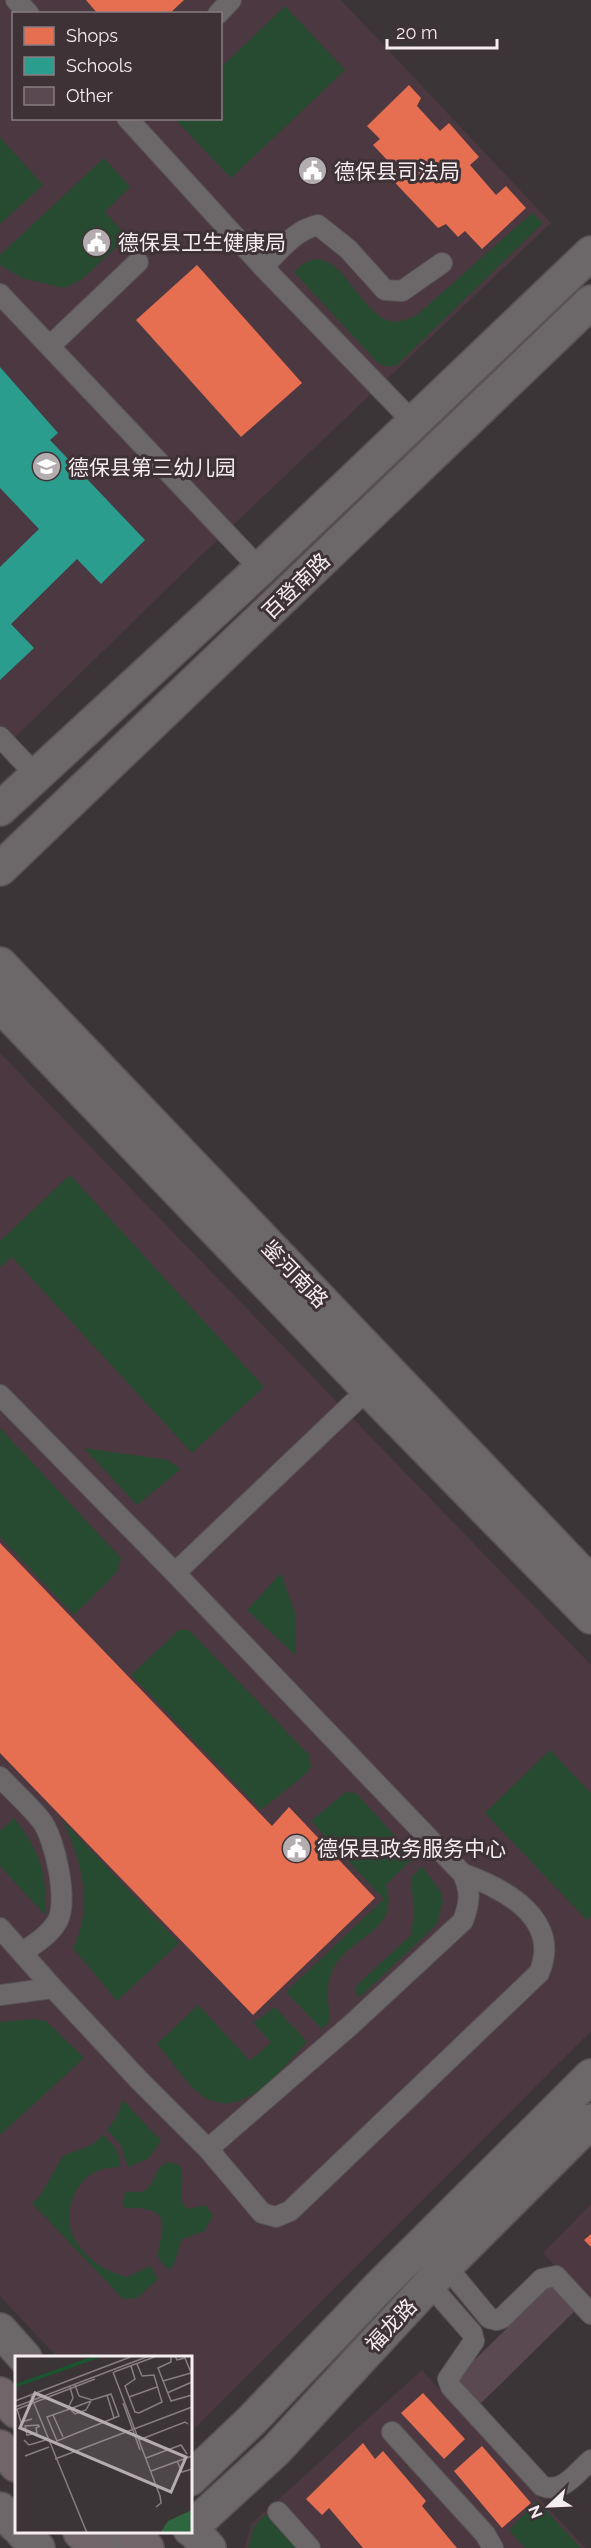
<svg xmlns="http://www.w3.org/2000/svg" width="591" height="2548" viewBox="0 0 591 2548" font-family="Raleway,'Noto Sans SC',sans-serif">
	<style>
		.built { fill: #4b3840; fill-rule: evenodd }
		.green { fill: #274b31 }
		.shops { fill: #e76f51 }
		.schools { fill: #2a9d8f }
		.building { fill: #5a4951 }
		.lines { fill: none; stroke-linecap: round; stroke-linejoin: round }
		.service-casing { stroke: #5a5356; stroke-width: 22 }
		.minor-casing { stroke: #5a5356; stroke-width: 36 }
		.tertiary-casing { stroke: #5a5356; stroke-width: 36 }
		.secondary-casing { stroke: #5a5356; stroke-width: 36 }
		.primary-casing { stroke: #5a5356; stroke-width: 36 }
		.service { stroke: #6c6769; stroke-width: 20 }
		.minor { stroke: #6c6769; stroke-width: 33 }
		.tertiary { stroke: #6c6769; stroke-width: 33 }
		.secondary { stroke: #6c6769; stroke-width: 33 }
		.primary { stroke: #71656a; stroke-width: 33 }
		.labels { text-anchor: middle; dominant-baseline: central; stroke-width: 6; stroke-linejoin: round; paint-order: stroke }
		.poi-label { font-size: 21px; fill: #f5edf0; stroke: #3f3237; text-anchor: start }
		.street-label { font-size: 21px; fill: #f5edf0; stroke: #3f3237 }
		.inset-river { fill: none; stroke: #17572e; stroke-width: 3 }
		.inset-road { fill: none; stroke: #867f82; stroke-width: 1.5 }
		.view { fill: #b4adb0; fill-opacity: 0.15; stroke: #b4adb0; stroke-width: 3 }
		.inset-edge { fill: none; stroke: #f5edf0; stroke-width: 3 }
	</style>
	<rect width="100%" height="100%" fill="#3c3538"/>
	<!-- built -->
	<path class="built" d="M0,0H341L551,223L188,568L0,752ZM14,14H220V118H14Z
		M0,1053L591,1665V2031L191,2432L190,2358L57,2357L0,2296Z
		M591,2204V2305L543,2253Z
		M422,2370L585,2548H245L251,2524Z"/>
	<!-- green -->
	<path class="green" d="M285,6L345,70L231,178L175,119L220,118L221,67Z
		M0,137L43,185L0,224Z
		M104,158L130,187L105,212L127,237L81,280L64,288L22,278L0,265V255Z
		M532,213L543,223L397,365L387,367L378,363L294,272C335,227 357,314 390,321C400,323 407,319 417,315Z
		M70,1175L264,1387L192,1453L12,1257L0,1267V1241Z
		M0,1428L121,1558L116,1573L74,1615L0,1537Z
		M84,1448L167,1460L181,1469L137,1505Z
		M281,1573L295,1613L296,1656L247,1610Z
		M184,1629L191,1632L309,1755L311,1766L308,1772L261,1810L131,1675L178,1631Z
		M550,1750L591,1793V1916L587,1920L485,1813Z
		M346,1792L356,1793L414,1857L386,1885C401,1935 344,1936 331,1974C325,1989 329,2006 330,2021L322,2029L286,1992L384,1899L311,1821Z
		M14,1818C39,1850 48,1873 45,1915L0,1866V1831Z
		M62,1820L179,1943L117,2001L73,1948C94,1907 82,1860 62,1820Z
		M422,1866L441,1892L443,1902L436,1925L359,1998L355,1990L358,1984L411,1935L414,1912L411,1878Z
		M198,2005L250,2061L271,2042L253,2023L275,2007L307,2042C278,2072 237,2132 192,2087C180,2074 169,2058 157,2044Z
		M34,2019L46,2021L84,2058L0,2135V2022Z
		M123,2100L161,2141L148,2159L128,2167L120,2144L107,2130L116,2118Z
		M103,2135C113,2144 122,2153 120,2167C97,2167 82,2176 73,2197C57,2236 91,2268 127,2277L150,2266L158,2279L137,2298L123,2299L32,2203L40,2196L63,2156L92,2145Z
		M168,2162L179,2165C187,2179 177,2191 184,2206L190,2209L205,2205L213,2215L205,2231L182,2239L173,2267L167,2269L158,2258C157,2241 175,2213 145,2209C138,2207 132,2209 125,2208L122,2202L126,2192C132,2191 137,2193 141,2192C157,2188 152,2167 168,2162Z
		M537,2501L581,2548H525L509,2530Z
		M266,2514L296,2548H248L254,2526Z"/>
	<!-- shops -->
	<path class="shops" d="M86,0H184L169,14H98Z
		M409,85L421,98L417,106L440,131L449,123L479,157L470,165L496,195L506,186L526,208L482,249L465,231L458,237L446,224L438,228L382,169L389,162L373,145L380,139L367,126Z
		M197,265L302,383L241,437L136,320Z
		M0,1543L272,1826L289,1807L375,1898L253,2015L0,1753Z
		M591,2234V2247L584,2240Z
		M423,2393L465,2439L444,2459L401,2413Z
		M363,2443L375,2459L383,2451L426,2501L422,2506L457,2548H363L329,2508L322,2515L306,2499Z
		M482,2446L531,2503L502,2528L454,2471Z"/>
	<!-- schools -->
	<path class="schools" d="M0,367L58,433L50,440L145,540L101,584L77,559L11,624L34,648L0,680V567L39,529L0,488Z"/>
	<!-- building -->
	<path class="building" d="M553,2283L578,2308L478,2406L454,2380Z"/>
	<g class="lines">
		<defs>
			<path id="service" d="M16,0L29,14
				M218,14L231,0
				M127,118L263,267L414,423
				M263,267C279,251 295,230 318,225L348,249L385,290L402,291L442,263
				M0,294L260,569
				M51,345L138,262
				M0,737L37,776
				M0,1395L175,1573L463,1874C506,1889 562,1920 539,1973L290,2211L276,2217L262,2213L208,2149L139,2080L53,1988L0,1995
				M175,1573L368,1389
				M0,1777C13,1791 29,1805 41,1820C55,1838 69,1902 57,1922C49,1935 35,1944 23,1952
				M0,1928L53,1988
				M208,2149L353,2023L463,1921C470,1902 471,1892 463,1874
				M446,2266L489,2318L497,2320L502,2318L542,2279L556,2276L591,2314
				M429,2284L472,2333L474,2341L448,2379L451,2387L542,2486C563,2494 576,2473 591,2460
				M392,2432L485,2534L493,2548
				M278,2512L310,2548"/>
			<path id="minor" d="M0,2330L25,2358
				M0,2509L16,2526
				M190,2527L209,2548
				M22,2532L38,2548"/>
			<path id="tertiary" d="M0,809L260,569L591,253
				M0,869L591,302
				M0,964L591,1583
				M0,1005L368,1389L591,1617"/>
			<path id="secondary" d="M190,2479L252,2420L380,2286L591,2076
				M190,2529L276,2450L446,2266L591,2121
				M115,2548L133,2532"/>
			<path id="primary" d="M0,2394L16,2411
				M0,2447L16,2465
				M80,2532L96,2548
				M133,2532L147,2548"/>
		</defs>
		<!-- service casing -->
		<use href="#service" class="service-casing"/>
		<!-- minor casing -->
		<use href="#minor" class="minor-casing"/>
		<!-- tertiary casing -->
		<use href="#tertiary" class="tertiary-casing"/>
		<!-- secondary casing -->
		<use href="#secondary" class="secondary-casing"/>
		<!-- primary casing -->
		<use href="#primary" class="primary-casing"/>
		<!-- service -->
		<use href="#service" class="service"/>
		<!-- minor -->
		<use href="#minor" class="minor"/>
		<!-- tertiary -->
		<use href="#tertiary" class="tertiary"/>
		<!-- secondary -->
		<use href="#secondary" class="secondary"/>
		<!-- primary -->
		<use href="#primary" class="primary"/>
	</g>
	<!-- icons -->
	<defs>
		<symbol id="civic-disc" viewBox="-11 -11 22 22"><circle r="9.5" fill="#b4adb0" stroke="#3f3237"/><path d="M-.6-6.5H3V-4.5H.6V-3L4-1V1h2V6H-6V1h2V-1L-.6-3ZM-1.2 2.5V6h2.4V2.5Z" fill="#fff"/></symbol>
		<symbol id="school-disc" viewBox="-11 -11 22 22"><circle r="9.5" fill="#b4adb0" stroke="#3f3237"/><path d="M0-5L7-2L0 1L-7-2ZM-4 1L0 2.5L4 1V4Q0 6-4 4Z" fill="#fff"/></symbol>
	</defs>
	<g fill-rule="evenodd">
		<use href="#civic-disc" x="296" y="154" width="33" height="33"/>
		<use href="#civic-disc" x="80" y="226" width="33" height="33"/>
		<use href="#school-disc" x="30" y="450" width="33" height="33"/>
		<use href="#civic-disc" x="280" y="1832" width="33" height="33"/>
	</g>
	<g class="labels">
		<!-- poi labels -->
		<g class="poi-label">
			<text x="334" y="171">德保县司法局</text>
			<text x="118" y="242">德保县卫生健康局</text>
			<text x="68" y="467">德保县第三幼儿园</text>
			<text x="317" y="1848">德保县政务服务中心</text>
		</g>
		<!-- street labels -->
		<g class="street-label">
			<text transform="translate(296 586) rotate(-44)">百登南路</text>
			<text transform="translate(295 1274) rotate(46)">鉴河南路</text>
			<text transform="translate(391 2325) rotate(-47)">福龙路</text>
		</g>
	</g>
	<!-- overview -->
	<g transform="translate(15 2356)">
		<rect width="177" height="177" fill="#3c3538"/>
		<path d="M177,154V177H145L153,165Z" fill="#2d663f"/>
		<path class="inset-river" d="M0,30L84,0"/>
		<path class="inset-road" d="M156,0V6L143,12L156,45L177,39M160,0L162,4L170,2L177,19M116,10L120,23L110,30L120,56L124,57L147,46L139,19L127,20L122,8M98,16L145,140L146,147L141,151M99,16L142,0M148,25L176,17M55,31L58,42L52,54L32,61L42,85L104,60L96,38L77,44L64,40L60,29M152,37L177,26M92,39L99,62M16,40L72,177M114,41L142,31M0,45L118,0M108,47L125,94M0,51L134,0M2,53L6,66L17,63M55,53L60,58L71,54L76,45M0,54L80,23M52,54L76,45M38,59L48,81M24,69L10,70L12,79L22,77L21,72L25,70M9,84L14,89L31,84M124,84L170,66L173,68M10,100L34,91M131,102L166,89L172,98M40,103L177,51M162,105L167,116L177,113M136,115L177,100"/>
		<path class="view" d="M20,37L171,101L156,136L5,72Z"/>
		<rect width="177" height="177" class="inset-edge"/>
	</g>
	<!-- legend -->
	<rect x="12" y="12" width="210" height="108" fill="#3f3237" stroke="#887d81" stroke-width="1.5"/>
	<rect x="24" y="27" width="30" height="18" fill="#e76f51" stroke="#887d81" stroke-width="1.5"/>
	<text x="66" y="42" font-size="18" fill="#f5edf0">Shops</text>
	<rect x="24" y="57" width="30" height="18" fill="#2a9d8f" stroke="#887d81" stroke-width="1.5"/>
	<text x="66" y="72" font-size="18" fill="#f5edf0">Schools</text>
	<rect x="24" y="87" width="30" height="18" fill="#5a4951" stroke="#887d81" stroke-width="1.5"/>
	<text x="66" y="102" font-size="18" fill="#f5edf0">Other</text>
	<!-- north arrow -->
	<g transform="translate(549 2506) rotate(247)" stroke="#3f3237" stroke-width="4.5" paint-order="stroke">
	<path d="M0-4.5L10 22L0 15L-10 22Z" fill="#f5edf0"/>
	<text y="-9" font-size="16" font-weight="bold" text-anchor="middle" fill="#f5edf0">N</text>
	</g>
	<!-- scale -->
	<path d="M387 39v9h110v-9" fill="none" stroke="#f5edf0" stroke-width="3"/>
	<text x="396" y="39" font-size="18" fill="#f5edf0" stroke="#3f3237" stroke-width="4.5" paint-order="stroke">20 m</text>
</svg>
